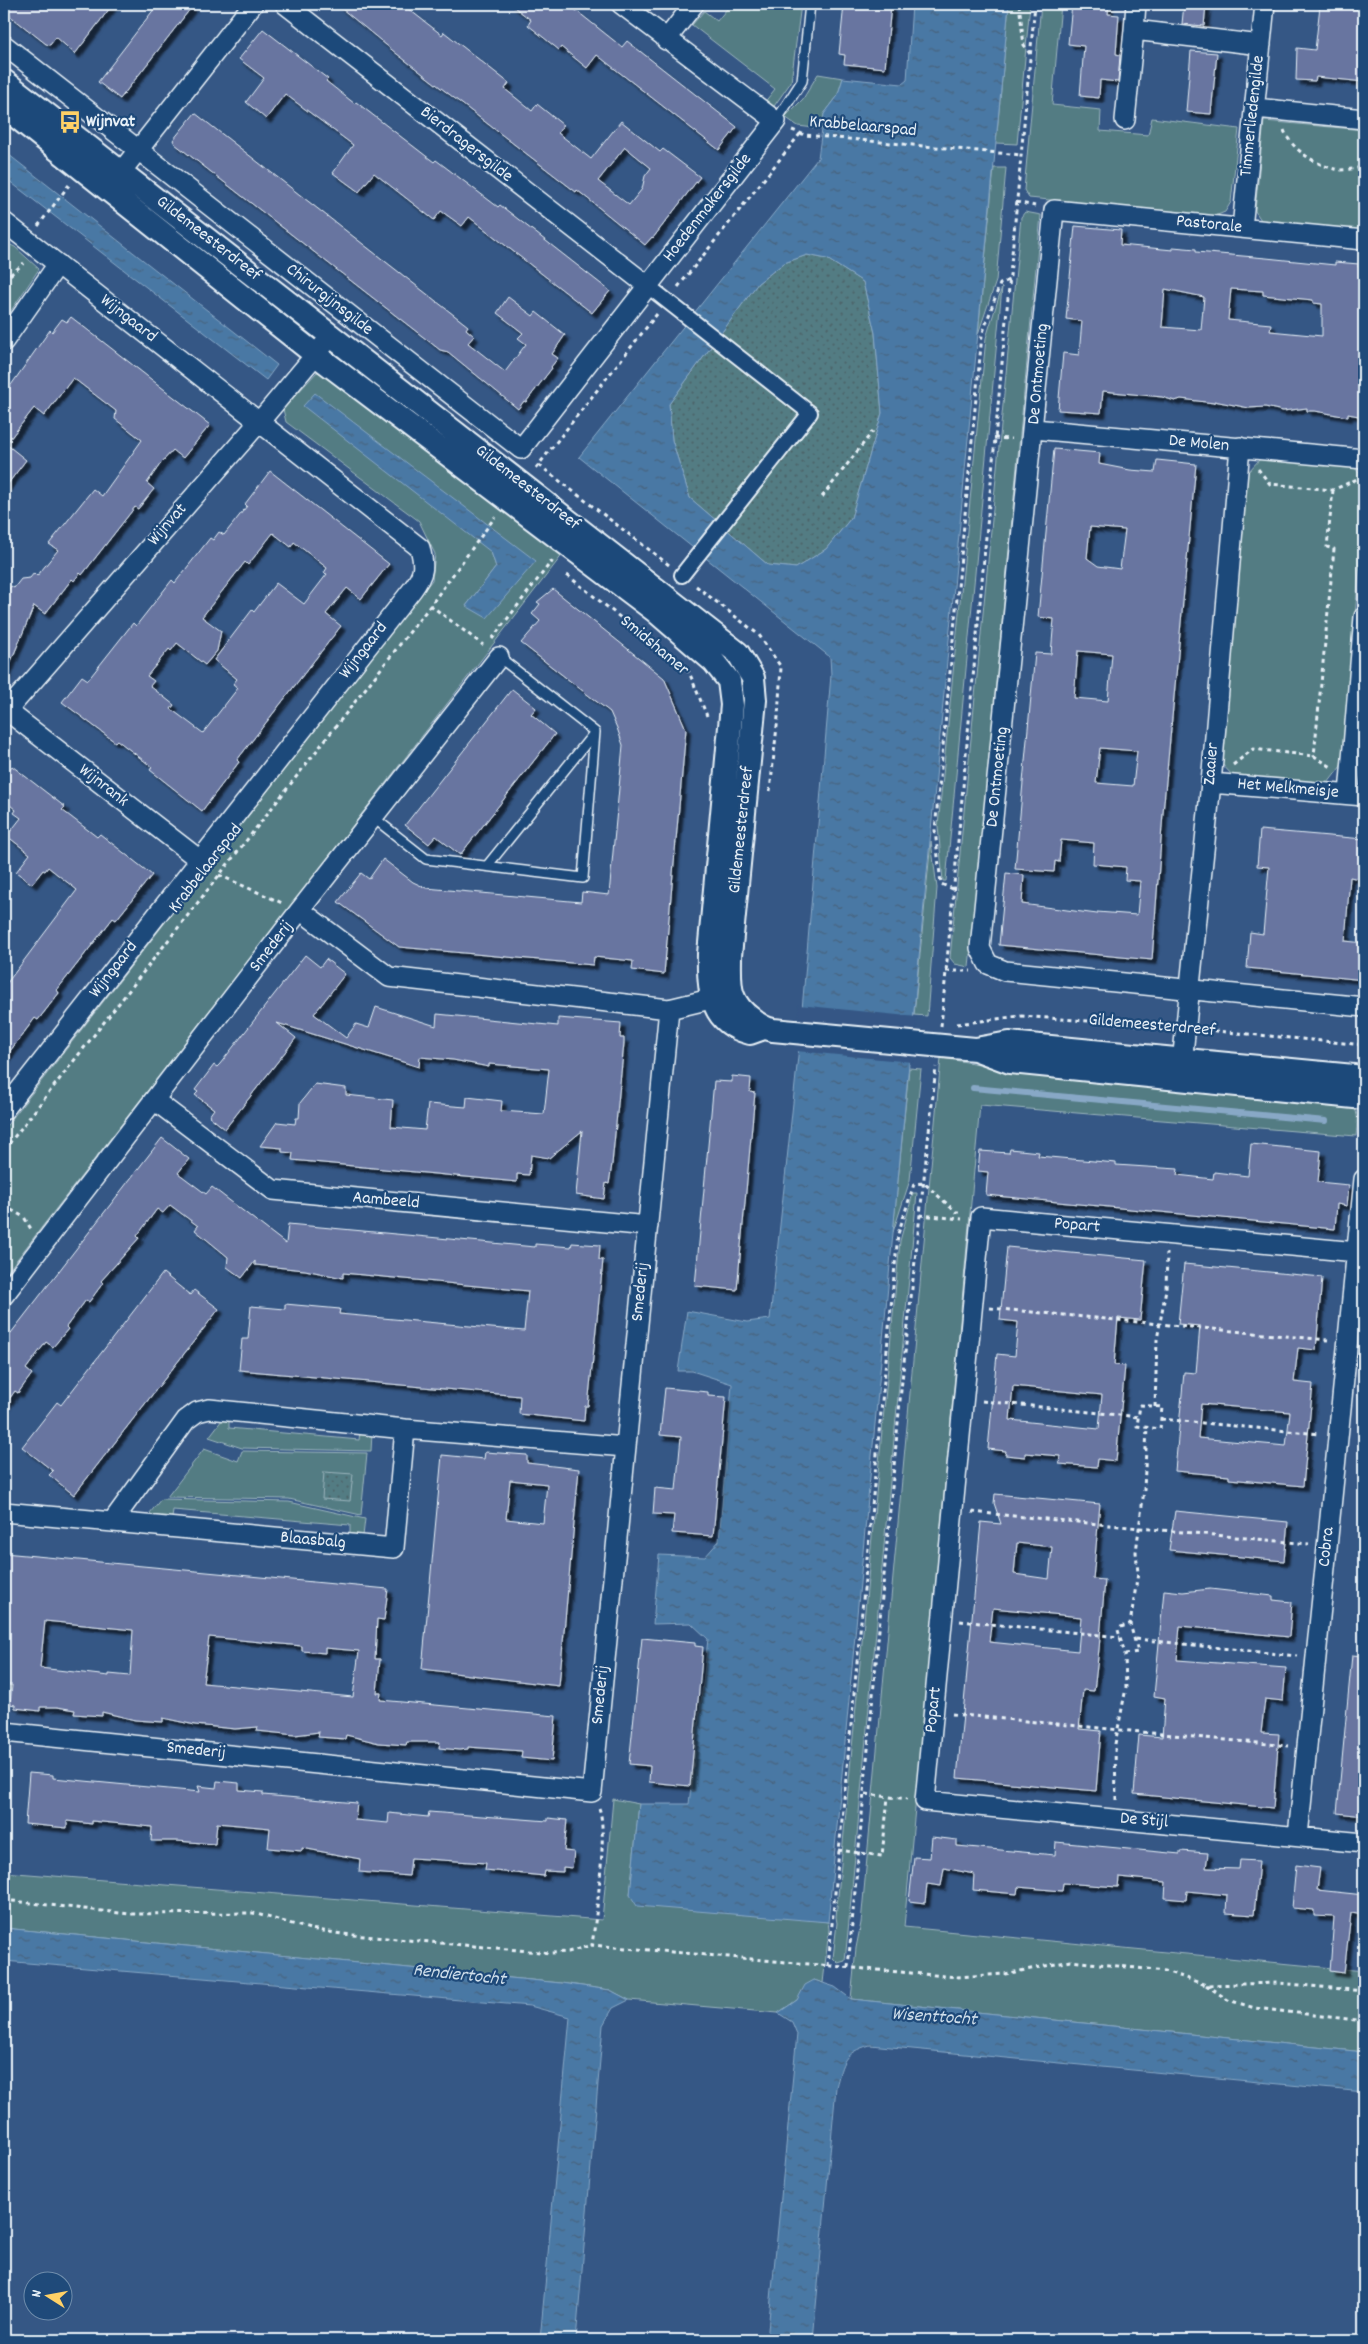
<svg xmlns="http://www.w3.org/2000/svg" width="1368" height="2344" viewBox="0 0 1368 2344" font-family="Dekko,sans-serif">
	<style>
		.grass { fill: #527b83; stroke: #9db6be; fill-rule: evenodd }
		.park { fill: url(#park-dots); stroke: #9db6be }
		.water { fill: url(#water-ripples); stroke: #88a8c6; fill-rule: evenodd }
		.pier { fill: #355785 }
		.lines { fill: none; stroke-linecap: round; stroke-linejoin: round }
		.stream { stroke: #88a8c6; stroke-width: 6 }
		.building { fill: #6774a0; stroke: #e8f1f8; fill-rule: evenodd; filter: url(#shadow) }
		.service-casing { stroke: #e8f1f8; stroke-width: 12 }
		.pedestrian-casing { stroke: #e8f1f8; stroke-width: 18 }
		.minor-casing { stroke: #e8f1f8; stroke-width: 22 }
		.tertiary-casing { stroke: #e8f1f8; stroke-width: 26 }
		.path { stroke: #e8f1f8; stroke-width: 3; stroke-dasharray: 4 4; stroke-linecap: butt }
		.service { stroke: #1f4a7a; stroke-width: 9 }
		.pedestrian { stroke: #1f4a7a; stroke-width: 14 }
		.minor { stroke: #1f4a7a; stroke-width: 19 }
		.tertiary { stroke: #1f4a7a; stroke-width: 22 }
		.labels { text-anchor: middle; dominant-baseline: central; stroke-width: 4.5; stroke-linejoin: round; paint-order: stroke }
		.street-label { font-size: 18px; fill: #e8f1f8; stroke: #1f4a7a }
		.poi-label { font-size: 18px; font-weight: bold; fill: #e8f1f8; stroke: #1f4a7a; text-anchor: start }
		.water-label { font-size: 19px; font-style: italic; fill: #d0dfeb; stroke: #1f4a7a }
	</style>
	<defs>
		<pattern id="park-dots" width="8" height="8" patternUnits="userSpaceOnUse" patternTransform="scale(1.25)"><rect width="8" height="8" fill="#527b83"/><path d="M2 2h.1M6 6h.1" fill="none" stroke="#4d6469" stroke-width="1.8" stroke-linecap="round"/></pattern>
		<pattern id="water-ripples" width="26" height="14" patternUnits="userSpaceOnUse" patternTransform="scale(1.25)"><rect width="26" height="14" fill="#4878a4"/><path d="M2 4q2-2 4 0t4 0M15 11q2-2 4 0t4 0" fill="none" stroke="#47627c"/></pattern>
		<filter id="shadow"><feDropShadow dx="4.5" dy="4.5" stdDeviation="1" flood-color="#0009"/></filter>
	</defs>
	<rect width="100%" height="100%" fill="#355785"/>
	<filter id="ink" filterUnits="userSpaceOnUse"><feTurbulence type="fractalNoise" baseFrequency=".02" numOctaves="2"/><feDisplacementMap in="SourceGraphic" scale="10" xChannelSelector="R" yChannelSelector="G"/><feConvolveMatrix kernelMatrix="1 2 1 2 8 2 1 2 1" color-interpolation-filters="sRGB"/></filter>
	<g filter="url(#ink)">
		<!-- grass -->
		<path class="grass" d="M731,4H801L791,82L772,109L764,103L775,89L692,25L704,11L717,21Z
			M1009,4H1030L1017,144L996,143Z
			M1041,4H1061L1052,105L1101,110L1100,131L1148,135L1152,118L1239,129L1231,202L1225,212L1215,216L1029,198L1024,190Z
			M818,74L843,78L837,97L824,114L822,129L798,126L785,117L803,99Z
			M1264,121L1364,130V232L1263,223L1255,211Z
			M994,168H1006L996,281L978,334Z
			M1025,212L1041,215L969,967L955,964L950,958L1021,217Z
			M4,242L15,247L39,269L4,321Z
			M1002,287L946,881H943L938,826L986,338Z
			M317,372L336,376L563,554L4,1276V1129L432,580L435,554L419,521L286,422L283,409ZM491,552L535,562L466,606L496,567Z
			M1261,458L1354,467L1364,479V518L1341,766L1328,783L1233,776L1220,762L1247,473Z
			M931,841L937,888L927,1016L914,1015Z
			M941,1058L1017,1070L1352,1105C1360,1113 1357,1125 1356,1136L980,1105L904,1927L1364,1971V2052L851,1999L856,1948L861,1923Z
			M909,1068L921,1069L910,1180L893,1232Z
			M913,1193H917L848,1931L845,1961L838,1963L833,1958L837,1923L836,1917L900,1241Z
			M222,1420H229V1428L359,1440L360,1432L372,1433L371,1451L242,1448L209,1437Z
			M204,1449L238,1461L242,1451L367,1453L361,1515L289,1499L167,1497Z
			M161,1499L289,1502L365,1519L363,1536L350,1534V1525L173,1510L172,1518L152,1515L150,1513Z
			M613,1799L639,1804L630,1895L828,1922L829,1929L823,1983L814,1980L797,2000L778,2013L629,2000L610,1990L561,1983L4,1928V1872L602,1920Z"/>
		<!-- park -->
		<path class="park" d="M807,255L827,259L863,282L875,333L882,413L851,518L826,549L796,568L768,565L690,498L672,440L669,404L758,283L784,263Z
			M324,1472L353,1474L350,1501L322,1499Z"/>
		<!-- water -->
		<path class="water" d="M912,4H1009L828,1922L637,1906L630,1895L639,1804H689L708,1639L691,1623L653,1624L659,1555L705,1557L719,1541L732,1384L692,1371H678L687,1311L747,1322L770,1319L798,1056L831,675L830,657L579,457L818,158L824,114L837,97L843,78L902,84L907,80ZM807,255L827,259L863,282L875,333L882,413L851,518L826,549L796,568L768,565L690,498L672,440L669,404L758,283L784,263Z
			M4,151L277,365L266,380L4,177Z
			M315,393L536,561L487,618L466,606L496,567L491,552L303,406Z
			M4,1928L561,1983L610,1990L629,2000L613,2008L603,2025L576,2340H540L570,2017L530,2006L4,1961Z
			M814,1980L835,1987L851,1999L1364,2052V2092L870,2045C843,2053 843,2061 836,2087L813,2340H767L797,2034L792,2022L778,2013L797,2000L805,1985Z"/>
		<!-- pier -->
		<path class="pier" d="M799,1005L917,1017L912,1062L796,1051Z"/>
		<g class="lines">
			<!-- stream -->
			<path class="stream" d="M973,1088L1326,1121"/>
		</g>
		<!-- building -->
		<path class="building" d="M4,4H113L75,54L56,37L50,45L46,44L9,15L10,14L4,9Z
			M158,4H194L120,99L98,82Z
			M336,4H402L442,35L444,32L509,83L505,89L532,111L537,104L563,125L558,133L591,159L621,121L660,152L663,149L700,177L653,238L652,237L645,245L577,190L576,192L397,54ZM625,147L651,168L645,176L642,189L629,205L598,181Z
			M510,4H568L622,47L627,41L737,127L719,150L597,55L587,68L561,47L559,50L528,25L531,20Z
			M844,4L891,5L885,68L844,64L845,55L839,54Z
			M1072,4H1109L1108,14L1119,15L1116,54L1120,55L1118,82L1100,80L1099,98L1080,96L1084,46L1068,44Z
			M1184,4H1206L1204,26L1182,24Z
			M1320,6L1364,10V82L1316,77L1315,81L1296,80L1297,48L1315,50Z
			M263,29L328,79L326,81L355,104L356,102L426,156L434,162L436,160L498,207L500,205L610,291L592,313L469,217L462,226L441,211L434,220L374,173L359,192L333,173L353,145L285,94L266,119L246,102L264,78L239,59Z
			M1191,51L1217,53L1211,114L1186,112Z
			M195,113L468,326L466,329L474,336L468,343L505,372L526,344L518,338L523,333L497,313L508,297L533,316L536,312L565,335L552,354L558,358L551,367L552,368L526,402L524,401L518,409L448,352L440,350L175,144L173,140Z
			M1075,226L1121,230L1120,245L1173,250V247L1196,249V252L1266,258L1335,265V262L1359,264L1358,267L1364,268V344H1361L1358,379L1364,380V417L1348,414V417L1315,411H1307V408L1283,411L1265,407L1249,408L1214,401V403L1181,399L1175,401L1162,397L1103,391L1101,413L1058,410L1063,353L1079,355L1082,321L1066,319ZM1165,289L1204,297L1201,330L1162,327ZM1231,289L1263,291V295L1313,300V303L1322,304V336L1270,331L1271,324L1228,320Z
			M71,317L210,425L183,458L173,450L161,463L147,483L154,489L138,509L135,507L82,575L80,573L74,581L72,579L45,614L34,606L4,678V596L11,586L14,588L21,579L30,578L34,573L37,576L58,550L49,544L93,489L102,496L142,440L115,419L116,411L73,378L44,416L34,408L6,444L26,460L4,489V395L50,330L52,332L62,319L67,322Z
			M1054,449L1100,453L1099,464L1130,470L1155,472L1157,460L1196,464L1163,813L1152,960L999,945L1006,873L1024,875L1022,904L1097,914V912L1137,915L1140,881L1125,880L1126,867L1093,864L1094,843L1061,840L1059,862L1055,861L1054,872L1015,869L1035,653L1051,654L1054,619L1038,617ZM1090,527L1125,530L1120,569L1098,566L1087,558ZM1078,651L1112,654L1108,701L1074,698ZM1100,748L1137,751L1133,786L1096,783Z
			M270,471L389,564L361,599L347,588L326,614L341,626L237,760L239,762L202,811L150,770L152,767L117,740L115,742L62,702L82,676L88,680L133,623L136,626L172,580L175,583L210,538L213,540L219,532L224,535L247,506L245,504ZM273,533L291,547L294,542L327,568L324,573L327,574L304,604L276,583L254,612L252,610L214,660L237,679L233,684L238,688L203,733L171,709L174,705L150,686L154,681L147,676L169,649L171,651L177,643L205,665L217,651L221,631L202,617L245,562L248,565Z
			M553,589L664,678L686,729L664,974L632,970L633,961L594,957L593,965L399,947L338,902L361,873L369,879L383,859L413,882L426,888L581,902L582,892L609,895L623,745L617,728L610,712L521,643L540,621L532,614L540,604L537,602Z
			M512,689L536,708L531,714L555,734L460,855L436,836L429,844L405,825Z
			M12,766L65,807L62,810L97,837L100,834L152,875L116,920L113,918L57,990L59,993L38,1020L35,1018L4,1059V987L77,890L48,867L45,871L43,870L32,884L16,872L30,854L7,836L21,818L14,813L16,810L4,800V776Z
			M1260,830L1364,839V880L1350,877L1345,941L1364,943V980L1247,968L1250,932L1263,934L1269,867L1257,866Z
			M305,955L320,967L326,959L345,974L314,1014L346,1038L356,1024L369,1028L376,1007L436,1026L437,1014L558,1026V1018L621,1023L620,1038H624V1043L612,1164L609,1184L606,1183L604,1199L576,1195L582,1131L549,1158L531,1155L529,1175L517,1174V1182L292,1160L293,1153L282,1152V1148L260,1146L277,1122L295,1124L296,1118H299L300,1103L315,1084L346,1088V1095L393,1100L391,1127L425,1130L428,1104L466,1107L467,1097L502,1101L501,1111L544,1114L549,1069L489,1064V1067L453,1060L420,1057L419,1067L277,1023L296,1038L225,1129L209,1116L214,1109L195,1095L198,1092L195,1090L214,1065L217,1067L220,1064Z
			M732,1076L751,1078L750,1092L755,1093L737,1290L695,1286L714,1081L732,1082Z
			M162,1138L189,1159L178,1173L206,1194L212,1187L286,1244L288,1224L535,1247V1244L571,1247L572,1243L600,1245L599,1260H603L602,1271L588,1406H585L584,1421L519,1414L520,1396L239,1370L242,1339H248L251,1306L285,1309V1304L340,1309L339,1314L524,1331L528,1291L343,1273V1278L305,1270L255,1265V1261L242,1278L227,1267L228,1257L195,1230L198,1226L170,1205L163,1213L157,1209L137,1236L139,1238L101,1281L103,1283L89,1302L86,1300L66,1327L68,1329L53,1347L46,1342L26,1369L32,1374L18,1393L15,1391L4,1406V1342Z
			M1251,1144L1321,1151L1318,1182L1349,1185L1347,1206L1337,1204L1335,1229L986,1195L988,1172L978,1171L980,1151L1009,1153L1010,1149L1039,1152L1038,1156L1116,1163V1165L1178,1169L1177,1175L1213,1179L1214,1172L1248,1176Z
			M1007,1247L1146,1260L1140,1320L1118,1318L1114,1365L1125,1366L1116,1461L1098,1459L1097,1467L1059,1464L1060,1456L1025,1453V1457L1005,1455L1006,1451L988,1449L997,1354L1015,1356L1018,1322L1000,1320ZM1013,1386L1102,1395L1099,1429L1010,1420Z
			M1184,1264L1322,1277L1316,1350L1298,1348L1294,1382L1313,1384L1303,1486L1229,1479V1476L1175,1471L1184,1372L1196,1373L1200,1326L1178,1324ZM1201,1404L1290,1412L1286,1446L1198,1438Z
			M163,1273L190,1295L194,1290L219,1309L74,1495L49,1475L53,1471L22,1447L57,1402L61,1405Z
			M665,1388L708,1392V1396L726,1397L713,1536L672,1533L674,1515L653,1514L655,1488L676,1490L681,1437L660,1435Z
			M485,1452L527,1455V1463L579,1469L559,1686L422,1669L442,1455L484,1459ZM510,1480L547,1484L543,1523L506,1519Z
			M995,1494L1100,1504L1093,1579L1105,1580L1099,1649L1094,1691L1083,1690L1079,1729L1101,1731L1096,1791L957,1778L981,1522L1001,1524L994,1503ZM1017,1543L1052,1547L1049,1579L1014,1574ZM993,1608L1081,1617L1078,1651L989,1642Z
			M1175,1511L1288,1522L1284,1561L1169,1550Z
			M4,1553L388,1589L384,1620L377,1619L375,1659H380L377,1693H381L380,1700L556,1716L552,1761L521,1758L522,1751L468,1747V1749L459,1750L439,1748L440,1742H407L406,1745L379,1743L346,1735L345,1739L318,1737L319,1732L295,1735L257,1731L258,1727L235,1729L195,1725L163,1718V1722L135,1720L102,1712V1716L74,1714L75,1710L57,1707H40V1711L15,1708V1705L10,1704L12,1685H4L6,1639L4,1638ZM45,1621L133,1630L130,1676L109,1674V1676L40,1668ZM209,1637L302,1646V1651L325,1653V1648L359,1651L353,1697L203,1683Z
			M1210,1589L1273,1596V1600L1292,1602L1289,1637L1180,1626L1177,1660L1286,1668L1283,1701L1265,1699L1261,1733L1279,1734L1273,1808L1134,1794L1139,1735L1162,1737L1165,1698L1154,1696L1164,1590L1183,1592Z
			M642,1638L695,1643V1646L703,1647L690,1786L649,1782L650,1766L629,1764Z
			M1352,1655L1364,1656V1816L1337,1813Z
			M29,1773L53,1775V1778L200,1792L198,1786L216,1788L217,1781L239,1783V1790L263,1792V1795L357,1803L355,1820L388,1823L389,1813L428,1817L429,1812L548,1821V1818L567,1820L564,1851L574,1852L572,1868L563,1867V1872L545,1871L544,1876L485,1870L486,1863L411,1858L409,1876L359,1872L360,1859L302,1848V1851L268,1848L270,1828L217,1823L215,1844L177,1841H151L152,1827L92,1821V1824L67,1821V1828L25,1824Z
			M932,1837L957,1840V1846L1055,1855L1056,1842L1180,1854V1851L1208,1853L1206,1868L1239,1869L1240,1860L1259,1861L1254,1915L1226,1913L1227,1895L1187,1891L1186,1900L1165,1898L1166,1882L1119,1877L1118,1887L1063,1883L1062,1891L1018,1887L1017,1894L973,1890L974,1874L944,1868L941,1886L927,1884L925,1903L909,1901L914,1857L930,1858Z
			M1296,1865L1320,1868L1317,1890L1364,1895V1915L1351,1913L1344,1973L1330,1971L1334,1917L1314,1916V1910L1292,1908Z"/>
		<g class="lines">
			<defs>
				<path id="service" d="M776,121L802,81L810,4
					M374,818L426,859L583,878L595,732L499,657
					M487,866L595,732"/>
				<path id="pedestrian" d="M648,286L810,413L682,575"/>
				<path id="minor" d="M285,4L648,286
					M1136,4L1134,30L1261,45
					M666,40L694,4
					M4,45L521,449L776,121L621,4
					M1255,108L1364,119
					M1125,120L1134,30
					M113,182L253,4
					M4,222L420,548C425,567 424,574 412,590L4,1110
					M1242,228L1265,4
					M1364,240L1054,210L980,948L988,964L1005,971L1364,1007
					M4,341L58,264
					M1034,429L1364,459
					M6,710L201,861
					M4,714L260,421L332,335
					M1211,783L1364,796
					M1349,794L1364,617
					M300,910L499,657
					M1181,1073L1211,783L1240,447
					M154,1100L273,1190L648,1226
					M1357,1252L981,1217L925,1801L1364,1843
					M4,1295L300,910L389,977L669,1009L727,995
					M405,1429L626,1447
					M4,1512L394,1548L405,1429L209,1409L197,1412L186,1420L112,1522
					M4,1732L592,1792L669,1009
					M1298,1836L1364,1179"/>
				<path id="tertiary" d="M4,81L738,653L753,678L755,700L730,956C730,984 727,1001 752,1019C759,1025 764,1028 773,1030L975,1049L1010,1062L1364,1098
					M4,107L316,355L655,611L714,662L729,681L732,705L709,954C708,989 710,1023 750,1033L764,1028
					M976,1049L1009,1043L1364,1077"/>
			</defs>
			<!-- service casing -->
			<use href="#service" class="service-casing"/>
			<!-- pedestrian casing -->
			<use href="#pedestrian" class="pedestrian-casing"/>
			<!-- minor casing -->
			<use href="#minor" class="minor-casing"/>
			<!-- tertiary casing -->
			<use href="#tertiary" class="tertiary-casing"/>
			<!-- path -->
			<path class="path" d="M1019,4L1024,45L1030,54
				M792,130L805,135L1021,155
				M1284,130C1291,150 1319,167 1340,170C1348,170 1357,168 1364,167
				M1016,202L1035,206
				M38,226L69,185
				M4,280L24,263
				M678,287L800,134
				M994,438L1011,439
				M539,465L669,565
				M536,468L657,314
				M1258,469L1270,484L1333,490L1357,479
				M1333,490L1327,547L1334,549L1314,756L1333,768
				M822,497L873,431
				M567,575L689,672L707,716
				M696,586L759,635L781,667L778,717L770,791
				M430,605L483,645
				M492,639L551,562L553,563
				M1233,765L1253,749L1314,756
				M219,875L282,903
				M953,889L941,884L935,830L982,335L1000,284L1009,280
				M946,971H971
				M957,1024L1021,1016L1167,1027
				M941,1026L1035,4
				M1206,1030L1364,1045
				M4,1150L430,606L495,517
				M4,1206L24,1217L31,1229
				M920,1215L962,1219
				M990,1308L1328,1340
				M982,1401L1139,1417
				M1140,1405L1162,1407L1160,1429L1137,1426Z
				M1155,1407L1157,1340L1166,1289L1167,1253
				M1161,1419L1320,1434
				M972,1512L1309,1544
				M960,1621L1120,1637
				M1136,1639L1297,1656
				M1125,1654L1138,1652L1130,1624
				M952,1714L1289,1746
				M866,1794L907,1799
				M1116,1800L1115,1744L1126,1688L1125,1654L1118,1630L1121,1627L1130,1624L1138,1573L1136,1552L1144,1490L1147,1428
				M599,1808C608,1831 596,1916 592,1945L957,1977L1005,1974L1071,1961L1165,1971L1206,1985L1279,1983L1364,1991
				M838,1850L882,1856L888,1797
				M4,1900L129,1914L253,1913L310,1929L342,1934L551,1953L568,1952L592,1945
				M828,1966L898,1234L914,1184L924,1183L956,1212H962
				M848,1967L901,1390L936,1067
				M1206,1985L1228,2000L1255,2008L1364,2021"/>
			<!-- service -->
			<use href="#service" class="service"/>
			<!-- pedestrian -->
			<use href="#pedestrian" class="pedestrian"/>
			<!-- minor -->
			<use href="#minor" class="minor"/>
			<!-- tertiary -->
			<use href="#tertiary" class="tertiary"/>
		</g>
	</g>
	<!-- icons -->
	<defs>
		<symbol id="bus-bare" viewBox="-9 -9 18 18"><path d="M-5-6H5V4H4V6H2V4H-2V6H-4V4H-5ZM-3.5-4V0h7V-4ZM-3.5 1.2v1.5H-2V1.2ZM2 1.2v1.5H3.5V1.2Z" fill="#ffd166" stroke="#1f4a7a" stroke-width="2.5" paint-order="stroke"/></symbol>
	</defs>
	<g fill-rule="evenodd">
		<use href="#bus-bare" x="54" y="106" width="32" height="32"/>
	</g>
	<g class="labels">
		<!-- street labels -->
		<g class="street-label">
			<text transform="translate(1253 116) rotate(-84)">Timmerliedengilde</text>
			<text transform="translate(863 127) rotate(5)">Krabbelaarspad</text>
			<text transform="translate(466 145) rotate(38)">Bierdragersgilde</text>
			<text transform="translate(708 208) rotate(-52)">Hoedenmakersgilde</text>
			<text transform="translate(1209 225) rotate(6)">Pastorale</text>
			<text transform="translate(208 239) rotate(38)">Gildemeesterdreef</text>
			<text transform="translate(329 300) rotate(38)">Chirurgijnsgilde</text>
			<text transform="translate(128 319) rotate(38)">Wijngaard</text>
			<text transform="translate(1039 374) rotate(-85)">De Ontmoeting</text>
			<text transform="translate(1199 444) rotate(5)">De Molen</text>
			<text transform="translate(527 488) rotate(38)">Gildemeesterdreef</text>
			<text transform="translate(168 525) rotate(-49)">Wijnvat</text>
			<text transform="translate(654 646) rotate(40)">Smidshamer</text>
			<text transform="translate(364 651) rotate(-52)">Wijngaard</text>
			<text transform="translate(1212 764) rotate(-85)">Zaaier</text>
			<text transform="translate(998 777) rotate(-84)">De Ontmoeting</text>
			<text transform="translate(103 786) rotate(38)">Wijnrank</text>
			<text transform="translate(1288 789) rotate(5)">Het Melkmeisje</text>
			<text transform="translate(742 830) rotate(-84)">Gildemeesterdreef</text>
			<text transform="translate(206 869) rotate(-52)">Krabbelaarspad</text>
			<text transform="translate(272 947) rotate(-52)">Smederij</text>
			<text transform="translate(114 970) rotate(-52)">Wijngaard</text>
			<text transform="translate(1152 1026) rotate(5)">Gildemeesterdreef</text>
			<text transform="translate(386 1201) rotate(5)">Aambeeld</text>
			<text transform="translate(1077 1226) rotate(5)">Popart</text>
			<text transform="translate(641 1292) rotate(-84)">Smederij</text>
			<text transform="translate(313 1541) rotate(5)">Blaasbalg</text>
			<text transform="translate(1327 1547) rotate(-84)">Cobra</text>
			<text transform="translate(601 1695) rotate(-84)">Smederij</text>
			<text transform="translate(934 1710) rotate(-84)">Popart</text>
			<text transform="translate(196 1751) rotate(6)">Smederij</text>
			<text transform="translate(1144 1821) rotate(5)">De Stijl</text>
		</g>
		<!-- poi labels -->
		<g class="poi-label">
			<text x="86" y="122">Wijnvat</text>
		</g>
		<!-- water labels -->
		<g class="water-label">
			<text transform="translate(459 1976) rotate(6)">Rendiertocht</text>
			<text transform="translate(934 2018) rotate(4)">Wisenttocht</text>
		</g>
	</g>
	<!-- margin -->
	<rect width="1368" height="2344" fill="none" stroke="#1f4a7a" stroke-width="20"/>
	<rect x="10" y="10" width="1348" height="2324" fill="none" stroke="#e8f1f8" stroke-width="2" filter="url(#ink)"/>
	<!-- north arrow -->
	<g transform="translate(48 2296) rotate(281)"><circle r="24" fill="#1f4a7a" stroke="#6f8dac"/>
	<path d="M0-4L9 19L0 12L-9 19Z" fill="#ffd166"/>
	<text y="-8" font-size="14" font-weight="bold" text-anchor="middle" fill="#e8f1f8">N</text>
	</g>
</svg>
